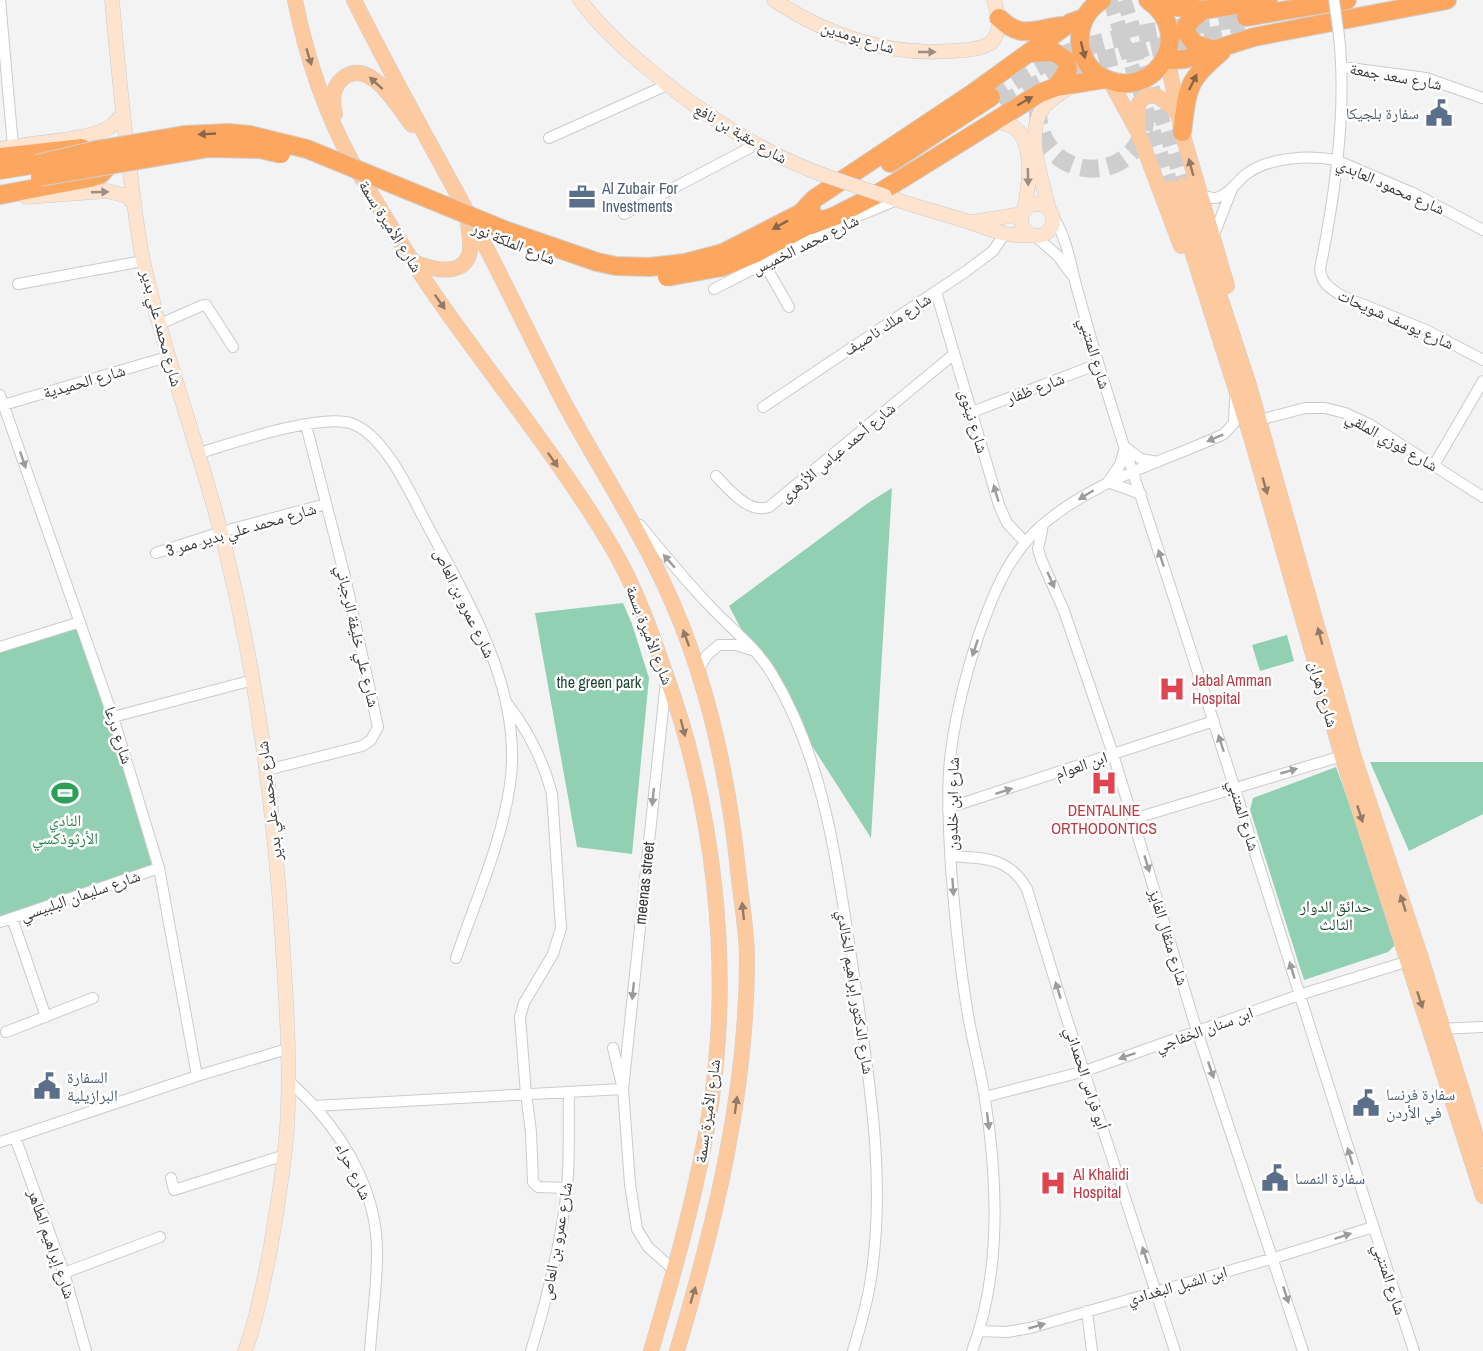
<svg xmlns="http://www.w3.org/2000/svg" width="1483" height="1351" viewBox="0 0 1483 1351" font-family="'Archivo Narrow','Noto Naskh Arabic',sans-serif">
	<style>
		.green { fill: #92d0b3 }
		.lines { fill: none; stroke-linecap: round; stroke-linejoin: round }
		.primary-tunnel { stroke: #cececf; stroke-width: 15; stroke-dasharray: 15 8; stroke-linecap: butt }
		.highway-tunnel { stroke: #cececf; stroke-width: 18; stroke-dasharray: 18 9; stroke-linecap: butt }
		.street-casing { stroke: #cbcbcc; stroke-width: 12 }
		.secondary-casing { stroke: #cbcbcc; stroke-width: 15 }
		.primary-casing { stroke: #cfcfcf; stroke-width: 16 }
		.highway-casing { stroke: #cfcfcf; stroke-width: 20 }
		.street { stroke: #fff; stroke-width: 10 }
		.secondary { stroke: #fee4cf; stroke-width: 14 }
		.primary { stroke: #fdcaa0; stroke-width: 15 }
		.highway { stroke: #fca660; stroke-width: 18 }
		.street-bridge-casing { stroke: #cbcbcc; stroke-width: 12; stroke-linecap: butt }
		.secondary-bridge-casing { stroke: #cbcbcc; stroke-width: 15; stroke-linecap: butt }
		.highway-bridge-casing { stroke: #cfcfcf; stroke-width: 20; stroke-linecap: butt }
		.street-bridge { stroke: #fff; stroke-width: 10 }
		.secondary-bridge { stroke: #fee4cf; stroke-width: 14 }
		.highway-bridge { stroke: #fca660; stroke-width: 18 }
		.oneway { fill: #876549 }
		.oneway2 { fill: #9c8e84 }
		.oneway3 { fill: #917a67 }
		.oneway4 { fill: #9c9c9c }
		.labels { text-anchor: middle; dominant-baseline: central; stroke-width: 5; stroke-linejoin: round; paint-order: stroke }
		.street-label { font-size: 16px; fill: #393939; stroke: #fff }
		.service-label { font-size: 16px; fill: #4e5e75; stroke: #fff; text-anchor: start }
		.health-label { font-size: 16px; fill: #be3a42; stroke: #fff; text-anchor: start }
		.park-label { font-size: 16px; fill: #214837; stroke: #fff }
		.leisure-label { font-size: 16px; fill: #27864d; stroke: #fff }
	</style>
	<rect width="100%" height="100%" fill="#f3f3f4"/>
	<!-- green -->
	<path class="green" d="M892,488L871,838L759,663L729,606L868,503Z
		M623,603L632,624L649,678L632,854L577,847L535,613Z
		M78,624L109,716L153,870L0,922V648Z
		M1287,635L1294,661L1260,671L1252,645Z
		M1370,762H1483V814L1409,851Z
		M1336,767L1399,941L1388,952L1304,980L1250,810L1253,798Z"/>
	<g class="lines">
		<!-- primary-tunnel -->
		<path class="primary-tunnel" d="M1110,0L1172,188
			M1124,0L1183,185"/>
		<!-- highway-tunnel -->
		<path class="highway-tunnel" d="M991,97C1011,84 1030,70 1051,60C1109,33 1183,29 1246,17
			M1001,105L1055,74L1074,67L1138,51L1245,29
			M1038,107C1035,188 1147,189 1146,111"/>
		<defs>
			<path id="street" d="M0,0L13,146
				M1339,36C1347,112 1335,194 1320,269C1321,283 1331,289 1342,296L1426,330L1483,360
				M1342,67L1426,78L1483,98
				M549,138L667,85
				M1198,192C1204,195 1209,199 1216,198C1228,195 1236,183 1245,175C1268,157 1309,155 1336,160L1413,193L1483,230
				M624,214L755,145
				M1052,215C1069,240 1071,271 1080,299C1093,348 1108,395 1123,443C1224,744 1314,1049 1414,1351
				M1035,236L1058,256L1071,274
				M1213,237L1232,189
				M765,265L789,307
				M18,284L143,261
				M714,289L849,220L897,200
				M936,292L999,505L1007,523L1025,542
				M160,324L201,306L206,305L233,347
				M0,395L113,717L159,868L197,1076
				M0,406L167,357
				M763,407L965,272L993,251L1004,235
				M972,412L1098,364
				M1259,420L1305,408H1325L1345,413L1369,424L1483,497
				M199,453C233,443 317,414 350,423C383,433 408,488 423,517C466,599 524,688 510,785C501,845 475,902 456,958
				M1434,465L1483,381
				M716,476C729,489 748,514 769,507L954,354
				M1141,494L1108,482L1120,465L1125,447L1141,459L1157,462
				M640,525C662,552 684,579 708,604C729,627 756,647 772,674C824,760 836,859 851,956C867,1066 889,1179 869,1290C865,1311 859,1331 853,1351
				M1043,525L1038,549L1041,559L1064,611L1113,754L1197,1031L1303,1351
				M156,553L221,532L326,504
				M0,647L80,622
				M698,671L707,655L719,645H736L752,650
				M506,702C528,730 543,759 552,794L561,928L553,954L524,1003L520,1017L526,1094L531,1132L533,1182L538,1187L567,1188
				M113,717L253,680
				M267,770L362,746L371,740L378,727L345,577L306,425
				M948,808L1214,721
				M1133,819L1342,756
				M951,856C984,858 1009,857 1027,889L1063,1007L1175,1351
				M12,918L46,1017
				M0,922L159,868
				M1438,1029L1483,1027
				M6,1032L93,998
				M613,1048L623,1089L630,1184L637,1229L648,1247L675,1271
				M288,1080C297,1089 306,1097 314,1106C351,1147 378,1199 377,1255C377,1287 372,1319 370,1351
				M985,1097L1085,1071L1299,995L1412,960
				M314,1106L623,1089L666,681
				M15,1137L64,1273L86,1351
				M0,1142L197,1076L287,1049
				M171,1178L174,1190L285,1155
				M64,1273L160,1237
				M1087,1311L1092,1351
				M979,1331L1007,1332L1030,1328L1274,1258L1373,1227
				M531,1351C547,1299 561,1244 567,1189C570,1158 568,1124 569,1093
				M972,1351C1002,1272 998,1181 985,1099C981,1073 974,1047 969,1021C960,970 955,919 951,868C949,836 947,804 949,772C952,727 964,680 978,637C992,597 1007,557 1040,527C1093,480 1161,463 1224,434L1234,423L1235,399"/>
			<path id="secondary" d="M112,0C117,57 123,115 130,172C134,201 137,231 143,260C165,359 202,454 226,552C257,678 274,806 282,935C286,998 291,1064 287,1128C284,1169 277,1210 270,1251C263,1284 257,1319 245,1351
				M580,0C600,27 625,50 651,71C702,114 755,149 818,173
				M774,0C826,35 888,56 950,51C964,50 979,50 991,43C1003,30 998,15 994,0
				M992,121C1000,122 1008,123 1015,128C1035,144 1029,188 1024,210
				M0,149C28,142 88,141 110,127C115,124 119,118 123,113
				M885,196C911,205 937,212 963,220C990,228 1000,237 1031,235
				M26,197L107,191L127,196L134,204
				M1021 220a16 16 0 1 1 32 0a16 16 0 1 1-32 0Z
				M1049,210C1043,181 1024,134 1043,108C1050,99 1060,94 1069,87
				M973,222L1022,214"/>
			<path id="primary" d="M295,0C306,55 324,110 351,160C379,207 406,254 437,298C495,381 562,462 613,549C636,588 651,632 666,675C714,808 732,964 711,1104C698,1188 675,1270 651,1351
				M354,0C397,87 446,171 491,257C514,302 536,348 559,393C593,458 634,519 664,584C708,677 729,778 739,879C742,906 747,932 747,959C747,1093 715,1223 677,1351
				M1164,62L1170,72L1182,132L1227,286
				M1110,81L1138,132L1181,246
				M335,114C332,102 332,88 342,79C370,56 397,106 412,125
				M1138,127V105C1150,84 1167,102 1177,113
				M1183,185L1249,385L1353,754L1421,958L1483,1159
				M1172,188L1251,437L1342,756L1483,1196
				M413,262C431,269 465,279 470,251C471,242 469,232 468,223"/>
			<path id="highway" d="M1102,0C1086,10 1079,25 1080,43C1081,54 1087,67 1097,74C1149,109 1200,36 1148,0
				M1154,4L1203,10L1268,0
				M1203,10L1187,24V34L1195,44L1215,50
				M1246,17L1347,0
				M999,18C1022,40 1034,29 1061,26
				M1030,53L1054,52L1066,60L1068,69L1056,87
				M1165,59L1174,60L1185,59L1254,37L1447,0
				M1182,132C1188,88 1186,81 1221,52
				M0,157L82,148
				M890,163L991,97
				M0,170L37,164
				M0,195L90,178L101,174L108,166
				M802,212L814,199L973,93L1070,23L1084,18
				M811,225L835,216L874,196L1040,93L1056,87L1105,79
				M723,253L811,208
				M722,267L754,254L820,219"/>
		</defs>
		<!-- street casing -->
		<use href="#street" class="street-casing"/>
		<!-- secondary casing -->
		<use href="#secondary" class="secondary-casing"/>
		<!-- primary casing -->
		<use href="#primary" class="primary-casing"/>
		<!-- highway casing -->
		<use href="#highway" class="highway-casing"/>
		<!-- street -->
		<use href="#street" class="street"/>
		<!-- secondary -->
		<use href="#secondary" class="secondary"/>
		<!-- primary -->
		<use href="#primary" class="primary"/>
		<!-- highway -->
		<use href="#highway" class="highway"/>
		<defs>
			<path id="street-bridge" d="M1334,0L1339,36"/>
			<path id="secondary-bridge" d="M818,173L885,196"/>
			<path id="highway-bridge" d="M37,164L96,150L184,135L229,133L250,135L307,149L507,231L597,262L616,266L649,267L685,263L723,253
				M40,177L209,148L260,149L281,154
				M667,277L722,267"/>
		</defs>
		<!-- street-bridge casing -->
		<use href="#street-bridge" class="street-bridge-casing"/>
		<!-- secondary-bridge casing -->
		<use href="#secondary-bridge" class="secondary-bridge-casing"/>
		<!-- highway-bridge casing -->
		<use href="#highway-bridge" class="highway-bridge-casing"/>
		<!-- street-bridge -->
		<use href="#street-bridge" class="street-bridge"/>
		<!-- secondary-bridge -->
		<use href="#secondary-bridge" class="secondary-bridge"/>
		<!-- highway-bridge -->
		<use href="#highway-bridge" class="highway-bridge"/>
	</g>
	<!-- one-way arrows -->
	<defs><path id="oneway-solid" d="M-6-.8H1V-3.2L6.5 0L1 3.2V.8H-6Z" transform="scale(1.5)"/></defs>
	<g class="oneway">
		<use href="#oneway-solid" transform="translate(1083 50) rotate(76)"/>
		<use href="#oneway-solid" transform="translate(1193 82) rotate(-64)"/>
		<use href="#oneway-solid" transform="translate(1025 101) rotate(-30)"/>
		<use href="#oneway-solid" transform="translate(207 134) rotate(177)"/>
		<use href="#oneway-solid" transform="translate(780 225) rotate(151)"/>
	</g>
	<g class="oneway2">
		<use href="#oneway-solid" transform="translate(927 52)"/>
		<use href="#oneway-solid" transform="translate(1028 177) rotate(89)"/>
		<use href="#oneway-solid" transform="translate(100 192) rotate(-2)"/>
	</g>
	<g class="oneway3">
		<use href="#oneway-solid" transform="translate(309 57) rotate(73)"/>
		<use href="#oneway-solid" transform="translate(376 83) rotate(-138)"/>
		<use href="#oneway-solid" transform="translate(1191 167) rotate(-105)"/>
		<use href="#oneway-solid" transform="translate(440 302) rotate(55)"/>
		<use href="#oneway-solid" transform="translate(553 460) rotate(55)"/>
		<use href="#oneway-solid" transform="translate(1265 486) rotate(74)"/>
		<use href="#oneway-solid" transform="translate(1320 636) rotate(-105)"/>
		<use href="#oneway-solid" transform="translate(686 638) rotate(-110)"/>
		<use href="#oneway-solid" transform="translate(683 728) rotate(75)"/>
		<use href="#oneway-solid" transform="translate(1360 814) rotate(72)"/>
		<use href="#oneway-solid" transform="translate(1403 903) rotate(-108)"/>
		<use href="#oneway-solid" transform="translate(743 911) rotate(-96)"/>
		<use href="#oneway-solid" transform="translate(1420 1000) rotate(72)"/>
		<use href="#oneway-solid" transform="translate(736 1105) rotate(-82)"/>
		<use href="#oneway-solid" transform="translate(693 1295) rotate(-73)"/>
	</g>
	<g class="oneway4">
		<use href="#oneway-solid" transform="translate(1215 438) rotate(156)"/>
		<use href="#oneway-solid" transform="translate(23 460) rotate(71)"/>
		<use href="#oneway-solid" transform="translate(996 493) rotate(-106)"/>
		<use href="#oneway-solid" transform="translate(1086 495) rotate(148)"/>
		<use href="#oneway-solid" transform="translate(1161 558) rotate(-108)"/>
		<use href="#oneway-solid" transform="translate(669 561) rotate(-131)"/>
		<use href="#oneway-solid" transform="translate(1051 580) rotate(66)"/>
		<use href="#oneway-solid" transform="translate(975 648) rotate(109)"/>
		<use href="#oneway-solid" transform="translate(1221 743) rotate(-108)"/>
		<use href="#oneway-solid" transform="translate(1289 771) rotate(-16)"/>
		<use href="#oneway-solid" transform="translate(1004 791) rotate(-18)"/>
		<use href="#oneway-solid" transform="translate(653 797) rotate(96)"/>
		<use href="#oneway-solid" transform="translate(1147 864) rotate(73)"/>
		<use href="#oneway-solid" transform="translate(953 887) rotate(86)"/>
		<use href="#oneway-solid" transform="translate(1292 970) rotate(-107)"/>
		<use href="#oneway-solid" transform="translate(1058 990) rotate(-107)"/>
		<use href="#oneway-solid" transform="translate(633 991) rotate(96)"/>
		<use href="#oneway-solid" transform="translate(1127 1056) rotate(161)"/>
		<use href="#oneway-solid" transform="translate(1211 1070) rotate(71)"/>
		<use href="#oneway-solid" transform="translate(988 1121) rotate(83)"/>
		<use href="#oneway-solid" transform="translate(1350 1156) rotate(-107)"/>
		<use href="#oneway-solid" transform="translate(1343 1236) rotate(-18)"/>
		<use href="#oneway-solid" transform="translate(1145 1255) rotate(-108)"/>
		<use href="#oneway-solid" transform="translate(1286 1295) rotate(72)"/>
		<use href="#oneway-solid" transform="translate(1037 1326) rotate(-16)"/>
	</g>
	<!-- icons -->
	<defs>
		<symbol id="civic-bare" viewBox="-9 -9 18 18"><path d="M-.6-6.5H3V-4.5H.6V-3L4-1V1h2V6H-6V1h2V-1L-.6-3ZM-1.2 2.5V6h2.4V2.5Z" fill="#5c6f8a" stroke="#fff" stroke-width="2.5" paint-order="stroke"/></symbol>
		<symbol id="office-bare" viewBox="-9 -9 18 18"><path d="M-6-3h4V-5.5h4V-3h4V5H-6ZM-1-4.5V-3h2v-1.5ZM-6 0V1H6V0Z" fill="#5c6f8a" stroke="#fff" stroke-width="2.5" paint-order="stroke"/></symbol>
		<symbol id="hospital-bare" viewBox="-9 -9 18 18"><path d="M-5-5h3v3.5h4V-5h3V5h-3V1.5h-4V5h-3Z" fill="#e0444e" stroke="#fff" stroke-width="2.5" paint-order="stroke"/></symbol>
		<symbol id="stadium-bare" viewBox="-9 -9 18 18"><path d="M0-5a6.5 5 0 1 0 0 10a6.5 5 0 1 0 0-10ZM-3.5-1.8h7v3.6h-7Z" fill="#2e9e5b" stroke="#fff" stroke-width="2.5" paint-order="stroke"/></symbol>
	</defs>
	<g fill-rule="evenodd">
		<use href="#civic-bare" x="1420" y="94" width="38" height="38"/>
		<use href="#office-bare" x="563" y="178" width="38" height="38"/>
		<use href="#hospital-bare" x="1153" y="670" width="38" height="38"/>
		<use href="#hospital-bare" x="1085" y="764" width="38" height="38"/>
		<use href="#stadium-bare" x="46" y="774" width="38" height="38"/>
		<use href="#civic-bare" x="28" y="1067" width="38" height="38"/>
		<use href="#civic-bare" x="1347" y="1084" width="38" height="38"/>
		<use href="#civic-bare" x="1256" y="1159" width="38" height="38"/>
		<use href="#hospital-bare" x="1034" y="1164" width="38" height="38"/>
	</g>
	<g class="labels">
		<!-- street labels -->
		<g class="street-label">
			<text transform="translate(858 37) rotate(17)">شارع بومدين</text>
			<text transform="translate(1396 76) rotate(10)">شارع سعد جمعة</text>
			<text transform="translate(741 133) rotate(30)">شارع عقبة بن نافع</text>
			<text transform="translate(1391 186) rotate(24)">شارع محمود العابدي</text>
			<text transform="translate(391 226) rotate(58)">شارع الأميرة بسمة</text>
			<text transform="translate(514 243) rotate(22)">شارع الملكة نور</text>
			<text transform="translate(805 244) rotate(-26)">شارع محمد الخميس</text>
			<text transform="translate(1396 319) rotate(24)">شارع يوسف شويحات</text>
			<text transform="translate(887 324) rotate(-33)">شارع ملك ناصيف</text>
			<text transform="translate(162 328) rotate(75)">شارع محمد علي بدير</text>
			<text transform="translate(1095 353) rotate(73)">شارع المتنبي</text>
			<text transform="translate(84 381) rotate(-16)">شارع الحميدية</text>
			<text transform="translate(1035 388) rotate(-21)">شارع ظفار</text>
			<text transform="translate(974 421) rotate(73)">شارع نينوى</text>
			<text transform="translate(1392 441) rotate(30)">شارع فوزي الملقي</text>
			<text transform="translate(837 452) rotate(-40)">شارع أحمد عباس الأزهرى</text>
			<text transform="translate(241 529) rotate(-16)">شارع محمد علي بدير ممر 3</text>
			<text transform="translate(465 603) rotate(64)">شارع عمرو بن العاص</text>
			<text transform="translate(650 635) rotate(69)">شارع الأميرة بسمة</text>
			<text transform="translate(358 636) rotate(77)">شارع علي خليفة الرجباني</text>
			<text transform="translate(1324 694) rotate(74)">شارع زهران</text>
			<text transform="translate(119 735) rotate(72)">شارع درعا</text>
			<text transform="translate(1081 765) rotate(-19)">ابن العوام</text>
			<text transform="translate(269 801) rotate(-97)">شارع محمد علي بدير</text>
			<text transform="translate(952 804) rotate(-89)">شارع ابن خلدون</text>
			<text transform="translate(1244 815) rotate(73)">شارع المتنبي</text>
			<text transform="translate(644 883) rotate(-84)">meenas street</text>
			<text transform="translate(80 895) rotate(-19)">شارع سليمان البلبيسي</text>
			<text transform="translate(1169 937) rotate(73)">شارع مثقال الفايز</text>
			<text transform="translate(856 992) rotate(81)">شارع الدكتور إبراهيم الخالدي</text>
			<text transform="translate(1204 1029) rotate(-20)">ابن سنان الخفاجي</text>
			<text transform="translate(1087 1078) rotate(72)">أبو فراس الحمداني</text>
			<text transform="translate(707 1111) rotate(-82)">شارع الأميرة بسمة</text>
			<text transform="translate(354 1171) rotate(64)">شارع حراء</text>
			<text transform="translate(556 1241) rotate(-80)">شارع عمرو بن العاص</text>
			<text transform="translate(52 1244) rotate(71)">شارع إبراهيم الطاهر</text>
			<text transform="translate(1390 1279) rotate(72)">شارع المتنبي</text>
			<text transform="translate(1177 1285) rotate(-16)">ابن الشبل البغدادي</text>
		</g>
		<!-- service labels -->
		<g class="service-label">
			<text x="1419" y="113" text-anchor="end">سفارة بلجيكا</text>
			<text x="602" y="188">Al Zubair For<tspan x="602" dy="18">Investments</tspan></text>
			<text x="67" y="1077">السفارة<tspan x="67" dy="18">البرازيلية</tspan></text>
			<text x="1386" y="1094">سفارة فرنسا<tspan x="1386" dy="18">في الأردن</tspan></text>
			<text x="1295" y="1178">سفارة النمسا</text>
		</g>
		<!-- health labels -->
		<g class="health-label">
			<text x="1192" y="680">Jabal Amman<tspan x="1192" dy="18">Hospital</tspan></text>
			<text x="1104" y="810" text-anchor="middle">DENTALINE<tspan x="1104" dy="18">ORTHODONTICS</tspan></text>
			<text x="1073" y="1174">Al Khalidi<tspan x="1073" dy="18">Hospital</tspan></text>
		</g>
		<!-- park labels -->
		<g class="park-label">
			<text x="599" y="682">the green park</text>
			<text x="1336" y="906">حدائق الدوار<tspan x="1336" dy="18">الثالث</tspan></text>
		</g>
		<!-- leisure labels -->
		<g class="leisure-label">
			<text x="65" y="820">النادي<tspan x="65" dy="18">الأرثوذكسي</tspan></text>
		</g>
	</g>
</svg>
